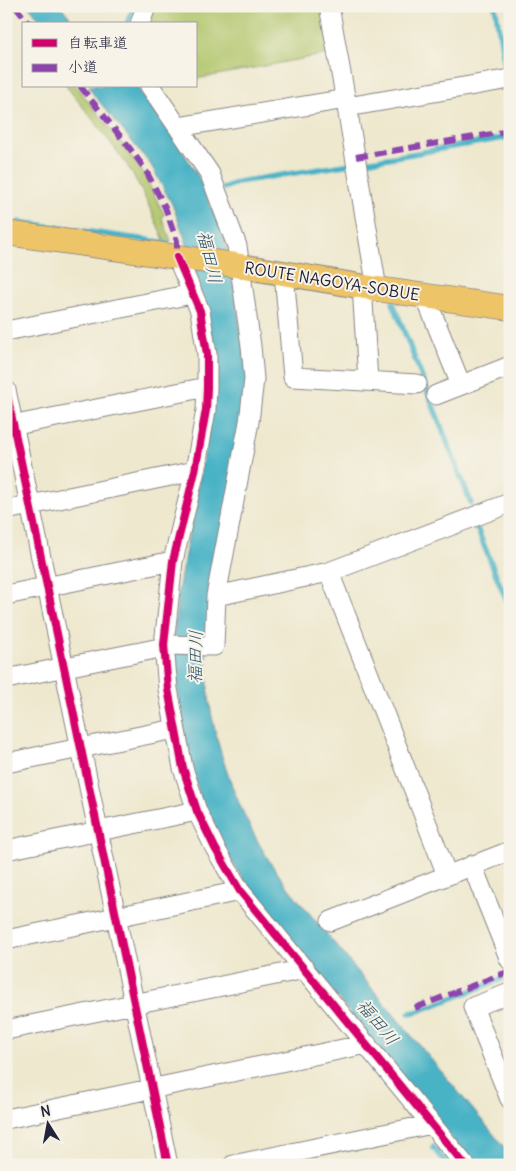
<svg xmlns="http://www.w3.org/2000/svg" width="516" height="1171" viewBox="0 0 516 1171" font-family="Delius,'Klee One',sans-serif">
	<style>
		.green { fill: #afc468; stroke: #687352 }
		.water { fill: #49b3c6; stroke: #366a80 }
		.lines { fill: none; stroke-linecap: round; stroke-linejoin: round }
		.stream { stroke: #49b3c6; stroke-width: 5.5 }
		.minor-casing { stroke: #888584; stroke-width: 21 }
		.major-casing { stroke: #888584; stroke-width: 26 }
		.minor { stroke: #fff; stroke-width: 19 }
		.major { stroke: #eec469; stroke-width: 24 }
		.quiet { stroke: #8e44ad; stroke-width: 6; stroke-dasharray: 12 6; stroke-linecap: butt }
		.cycleway-casing { stroke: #f7f3e8; stroke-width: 11 }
		.cycleway { stroke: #d6006c; stroke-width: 8 }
		.labels { text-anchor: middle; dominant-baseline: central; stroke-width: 4; stroke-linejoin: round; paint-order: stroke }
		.street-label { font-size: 16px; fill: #22223b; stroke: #f7f3e8 }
		.water-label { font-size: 18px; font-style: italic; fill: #30556c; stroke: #f7f3e8 }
	</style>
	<rect width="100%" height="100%" fill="#f7f3e8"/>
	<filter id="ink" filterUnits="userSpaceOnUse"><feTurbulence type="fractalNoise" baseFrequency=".02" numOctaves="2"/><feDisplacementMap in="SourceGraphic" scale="10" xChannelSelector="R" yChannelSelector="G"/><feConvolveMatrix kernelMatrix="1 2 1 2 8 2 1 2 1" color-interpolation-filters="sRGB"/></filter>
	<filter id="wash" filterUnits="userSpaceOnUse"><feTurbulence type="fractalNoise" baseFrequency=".0096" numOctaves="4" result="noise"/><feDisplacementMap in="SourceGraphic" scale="20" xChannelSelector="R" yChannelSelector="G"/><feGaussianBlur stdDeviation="1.12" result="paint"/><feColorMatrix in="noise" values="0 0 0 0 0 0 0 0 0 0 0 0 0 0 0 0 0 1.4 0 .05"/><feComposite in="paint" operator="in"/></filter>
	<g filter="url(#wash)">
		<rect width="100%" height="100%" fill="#eee8ce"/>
		<!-- green -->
		<path class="green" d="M154,6H324L333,53L196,79V24H149Z
			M66,86H76L123,145L142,171L164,214L162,218L171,241L164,240C153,215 142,188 127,165C108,138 87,112 66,86Z"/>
		<!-- water -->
		<path class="water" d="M29,6H61L75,24H43Z
			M89,86H136L171,133L198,176L225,240L231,268L248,379L206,652C207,674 208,696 212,717C223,770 244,823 274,868C282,880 291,891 300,902L510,1154V1165H473L273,918L240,874L215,834L199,794L188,752L174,669V633L178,591L213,408L207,316L186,241L172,204L151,165L94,95Z"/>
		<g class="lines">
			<!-- stream -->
			<path class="stream" d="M495,6L506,73
				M127,24L134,6
				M365,162L510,137
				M224,188L238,182L351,164
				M19,222L168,243
				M393,303L471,503
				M474,521L510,609
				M409,1013L416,1012L510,976
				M433,1147L448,1165"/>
		</g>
	</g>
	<g filter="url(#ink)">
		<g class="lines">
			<defs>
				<path id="minor" d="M329,6L347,107L377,289
					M140,24L146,6
					M150,86L210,174L237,246L251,346L254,379L249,422L216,596
					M347,107L510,79
					M178,127L346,99
					M177,257L200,311L207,354V387L206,410L195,471L173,561L164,645L168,689L183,768L197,811L215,848L240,891L465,1165
					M284,273L293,377L417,384
					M362,286L368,381
					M425,296L461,385
					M6,331L192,294
					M6,390L168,1165
					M436,395L510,366
					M6,427L207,387
					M6,510L195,471
					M329,572L447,875
					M6,595L173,561
					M164,645L214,646L216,596L329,572L510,503
					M6,679L165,647
					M6,763L175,729
					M6,850L197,811
					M472,865L510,960
					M331,921L510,851
					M6,940L240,891
					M510,993L473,1007L510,1099
					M6,1030L305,969
					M6,1119L367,1044
					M233,1165L432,1124"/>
				<path id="major" d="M6,233L235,265L377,289L510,308"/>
			</defs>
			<!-- minor casing -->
			<use href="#minor" class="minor-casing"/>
			<!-- major casing -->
			<use href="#major" class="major-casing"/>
			<!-- minor -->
			<use href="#minor" class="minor"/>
			<!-- major -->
			<use href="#major" class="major"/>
			<!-- quiet -->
			<path class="quiet" d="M15,6L29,24
				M80,86L128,146L145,169L165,207L177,241V257
				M356,157L510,131
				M415,1008L510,971"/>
			<defs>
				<path id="cycleway" d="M177,257L200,311L207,354V387L206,410L195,471L173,561L164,645L168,689L183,768L197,811L215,848L240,891L465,1165
					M6,390L168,1165"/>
			</defs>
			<!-- cycleway casing -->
			<use href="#cycleway" class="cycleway-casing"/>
			<!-- cycleway -->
			<use href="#cycleway" class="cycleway"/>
		</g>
	</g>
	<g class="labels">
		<!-- street labels -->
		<g class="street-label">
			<text transform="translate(332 281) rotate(9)">ROUTE NAGOYA-SOBUE</text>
		</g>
		<!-- water labels -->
		<g class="water-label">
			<text transform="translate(210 257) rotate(77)">福田川</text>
			<text transform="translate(195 657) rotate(-89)">福田川</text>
			<text transform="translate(378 1022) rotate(50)">福田川</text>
		</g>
	</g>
	<!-- margin -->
	<rect width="516" height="1171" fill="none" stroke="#f7f3e8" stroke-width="25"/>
	<!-- legend -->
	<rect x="22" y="22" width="175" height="65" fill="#f7f3e8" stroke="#a29fa3"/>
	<rect x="32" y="39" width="25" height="8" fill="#d6006c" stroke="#a29fa3"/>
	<text x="68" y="48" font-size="15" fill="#22223b">自転車道</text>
	<rect x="32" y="64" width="25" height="8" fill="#8e44ad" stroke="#a29fa3"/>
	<text x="68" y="72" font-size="15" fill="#22223b">小道</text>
	<!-- north arrow -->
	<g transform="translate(48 1124) rotate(349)" stroke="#f7f3e8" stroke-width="4" paint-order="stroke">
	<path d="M0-4L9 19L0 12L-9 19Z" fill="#22223b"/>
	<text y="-8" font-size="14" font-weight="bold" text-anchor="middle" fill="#22223b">N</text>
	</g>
</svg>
